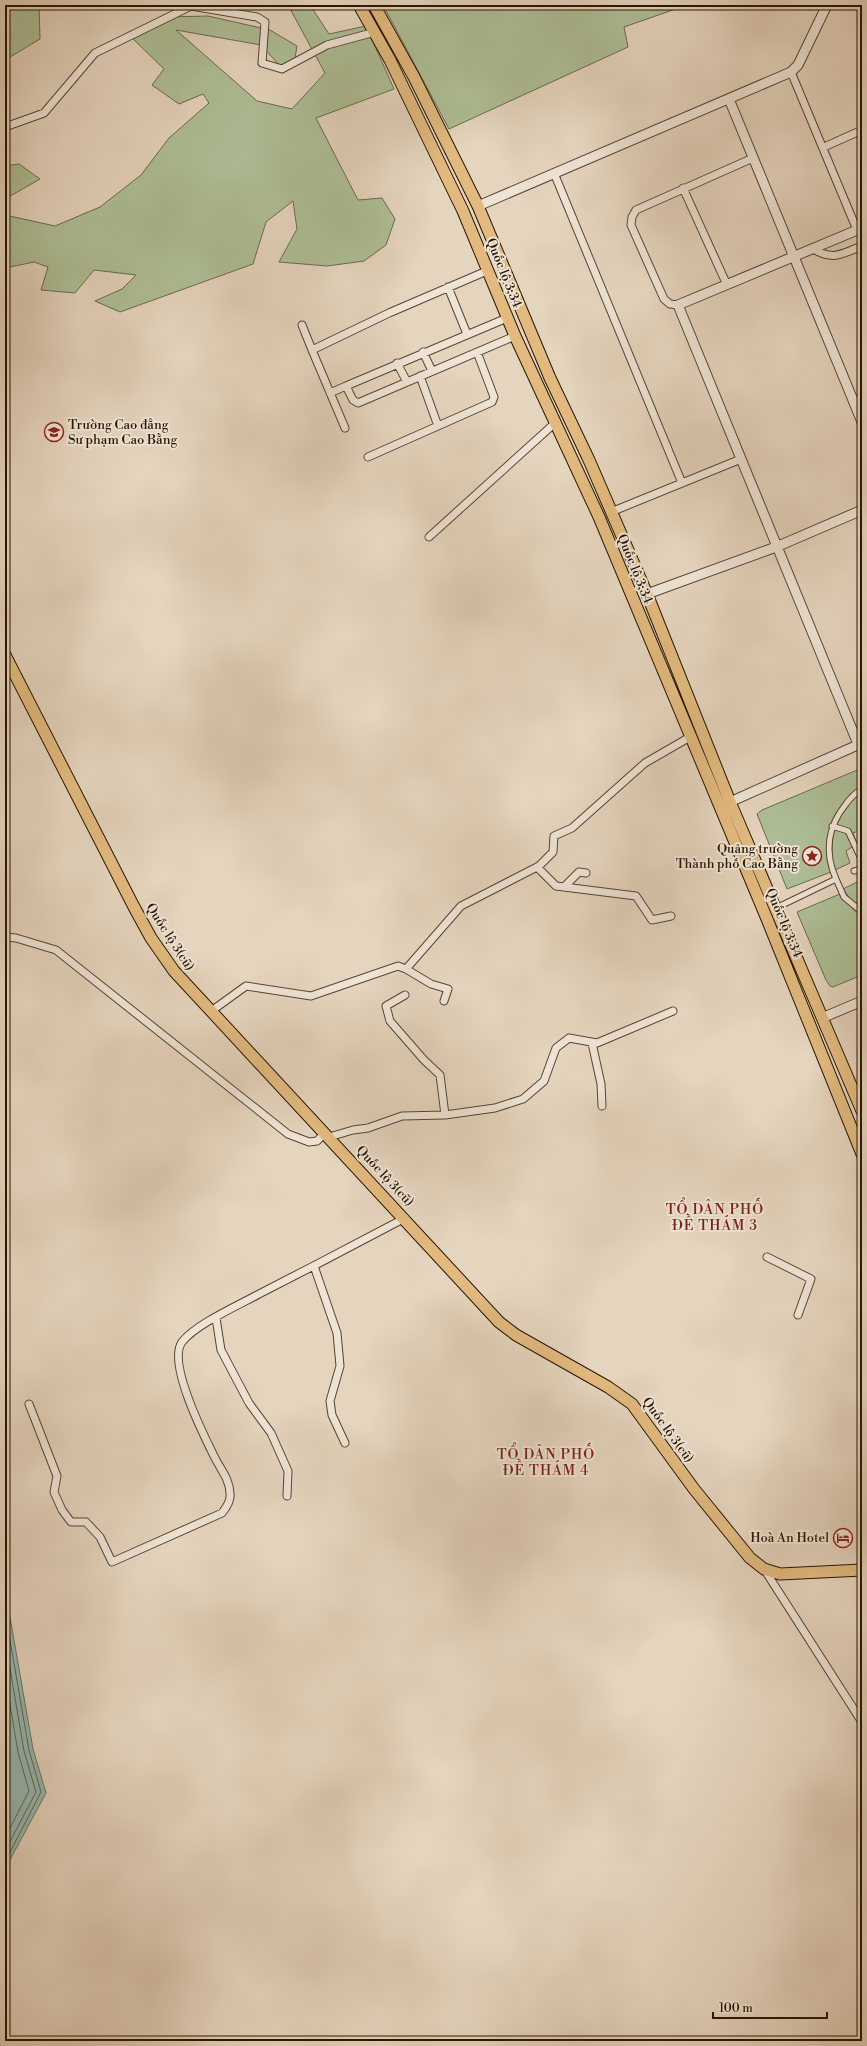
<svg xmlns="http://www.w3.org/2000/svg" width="867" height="2046" viewBox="0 0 867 2046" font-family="'Libre Bodoni',serif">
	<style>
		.green { fill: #aebe96; stroke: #6a6a4b }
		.water { fill: #96b8af; stroke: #6a7769 }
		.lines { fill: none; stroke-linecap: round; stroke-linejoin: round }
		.shore { stroke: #5e6658; stroke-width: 1 }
		.pedestrian-casing { stroke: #564530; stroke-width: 7 }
		.minor-casing { stroke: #564530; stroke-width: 9 }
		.tertiary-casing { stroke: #564530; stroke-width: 11 }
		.primary-casing { stroke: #271500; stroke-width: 13 }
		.trunk-casing { stroke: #271500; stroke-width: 13 }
		.pedestrian { stroke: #eee3d5; stroke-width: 5 }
		.minor { stroke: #eee3d5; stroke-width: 7 }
		.tertiary { stroke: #eee3d5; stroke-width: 9 }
		.primary { stroke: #e2ba7f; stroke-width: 11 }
		.trunk { stroke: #e2ba7f; stroke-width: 11 }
		.labels { text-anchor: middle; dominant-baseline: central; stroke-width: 4; stroke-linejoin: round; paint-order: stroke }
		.street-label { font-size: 13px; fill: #271500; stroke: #eee3d5 }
		.poi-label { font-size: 13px; fill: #271500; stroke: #eee3d5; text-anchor: end }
		.neighbourhood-label { font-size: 14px; letter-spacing: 1px; fill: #7a1f14; stroke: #eee3d5 }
	</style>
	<rect width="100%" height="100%" fill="#e5d4be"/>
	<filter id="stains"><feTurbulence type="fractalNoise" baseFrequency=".005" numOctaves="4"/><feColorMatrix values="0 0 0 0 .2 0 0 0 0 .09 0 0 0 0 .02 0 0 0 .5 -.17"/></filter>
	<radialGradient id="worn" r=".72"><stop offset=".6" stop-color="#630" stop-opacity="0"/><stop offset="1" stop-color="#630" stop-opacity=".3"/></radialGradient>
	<!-- green -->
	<path class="green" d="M5,5H39L40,39L5,60Z
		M274,5H310L329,34L366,26L394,89L316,118L358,200L382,198L395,219L386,245L364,261L327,266L279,262L297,229L293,201L266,222L253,264L120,312L95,301L122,289L136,275L94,270L75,293L41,290L48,267L34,262L5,268V215L55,226L100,207L141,175L169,138L209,103L203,94L179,104L152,85L164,69L127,33L166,17L208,16L270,30L297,46L294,64L279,65L261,45L176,30L257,101L292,109L325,73L289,7Z
		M383,5H687L624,27L628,47L449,129Z
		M19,164L40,179L5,199V166Z
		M862,768V787L832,824L828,852L831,872L787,889L757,814L762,810Z
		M862,791V818L859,819L862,830L853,833L857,844L846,851L850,863L835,870C826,846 837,802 862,791Z
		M859,881L862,889V910L857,908L843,889Z
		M840,894L853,909L862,917V975L833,987L830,986L826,980L797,912Z"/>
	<!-- water -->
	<path class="water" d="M5,1617H10L33,1749L46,1793L5,1869Z"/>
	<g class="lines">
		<!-- shore -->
		<path class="shore" d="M5,1621L7,1623L29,1750L41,1792L5,1862
			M5,1639L24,1751L36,1792L5,1851
			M5,1675L18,1752L29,1791L5,1838"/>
		<defs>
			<path id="pedestrian" d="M832,826L848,831L862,861
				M854,871L862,869
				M836,879C824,852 828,826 846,804C851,797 855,793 862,789
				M776,908L836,879L844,897L862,912"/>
			<path id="minor" d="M791,72L857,230
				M5,127L44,113L95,53L191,6L257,17L265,22L262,63L282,69L327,45L375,32
				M824,147L862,130
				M554,173L682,483
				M683,188L727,285
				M813,249C834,261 841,254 862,246
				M448,287L467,334
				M678,305L670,304L664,299L631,225L632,217L636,210L753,158
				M302,325L312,350
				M423,352L432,371
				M397,363L407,382
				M420,376L438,426
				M346,386L507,318
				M330,393L346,386L353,400L358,403L515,336
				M345,428L312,350L389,313L489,270
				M368,457L492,402L494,397L477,352
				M611,512L741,459
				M429,537L555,423
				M537,867L556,886L636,896L652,920L671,916
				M564,887L579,872L586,873
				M5,937L16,938L56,950L288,1134L309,1142L317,1141L325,1133
				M406,969L431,984L448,989L444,1001
				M210,1012L246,986L311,996L398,966L406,969L461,906L539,866L553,852L554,836L572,828L645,763L690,737
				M592,1043L601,1084L602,1106
				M445,1115L495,1108L523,1099L544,1081L556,1048L569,1038L597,1043L673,1011
				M329,1137L353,1130L368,1128L402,1116L445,1115L440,1075L424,1060L390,1021L386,1006L405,995
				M767,1257L811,1279L798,1315
				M314,1266L337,1333L340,1366L330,1401L332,1415L345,1443
				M216,1318L221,1350L249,1403L271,1433L288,1471L287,1496
				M29,1404L57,1476L54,1492L62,1510L71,1522H86L100,1537L112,1562L222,1513C226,1508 231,1501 230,1494C230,1480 221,1470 215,1458C204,1436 167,1363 182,1342C196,1324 239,1305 259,1294C308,1269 356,1244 405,1218
				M764,1569L862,1722"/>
			<path id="tertiary" d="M729,99L862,422
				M478,206L791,72L798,65L827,5
				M647,594L776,547L862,510
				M858,744L678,305L862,228
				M730,802L862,743
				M822,1018L862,1001"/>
			<path id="primary" d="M5,655L134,907L151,938L174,971L499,1322L516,1335L608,1387L632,1404L694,1489L750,1558L764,1569L780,1574L862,1570"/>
			<path id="trunk" d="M359,5L390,60L463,211L515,336L599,517L767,919L862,1154
				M374,5L414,77L478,206L550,378L589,460L647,594L730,802L862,1111"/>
		</defs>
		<!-- pedestrian casing -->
		<use href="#pedestrian" class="pedestrian-casing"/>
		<!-- minor casing -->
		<use href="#minor" class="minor-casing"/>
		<!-- tertiary casing -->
		<use href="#tertiary" class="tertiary-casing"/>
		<!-- primary casing -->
		<use href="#primary" class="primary-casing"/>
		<!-- trunk casing -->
		<use href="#trunk" class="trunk-casing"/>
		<!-- pedestrian -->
		<use href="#pedestrian" class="pedestrian"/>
		<!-- minor -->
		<use href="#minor" class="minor"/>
		<!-- tertiary -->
		<use href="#tertiary" class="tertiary"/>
		<!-- primary -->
		<use href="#primary" class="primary"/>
		<!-- trunk -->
		<use href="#trunk" class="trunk"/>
	</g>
	<!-- icons -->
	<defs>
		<symbol id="university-ring" viewBox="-11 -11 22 22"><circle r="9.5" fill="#eee3d5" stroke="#8f2418" stroke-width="1.5"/><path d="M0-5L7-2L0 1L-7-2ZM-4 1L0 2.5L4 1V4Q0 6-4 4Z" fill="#8f2418"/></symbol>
		<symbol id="sight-ring" viewBox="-11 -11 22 22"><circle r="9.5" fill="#eee3d5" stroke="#8f2418" stroke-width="1.5"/><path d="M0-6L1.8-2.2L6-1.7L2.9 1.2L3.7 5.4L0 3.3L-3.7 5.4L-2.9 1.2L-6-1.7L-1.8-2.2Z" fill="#8f2418"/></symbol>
		<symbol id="hotel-ring" viewBox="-11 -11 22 22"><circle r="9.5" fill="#eee3d5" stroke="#8f2418" stroke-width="1.5"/><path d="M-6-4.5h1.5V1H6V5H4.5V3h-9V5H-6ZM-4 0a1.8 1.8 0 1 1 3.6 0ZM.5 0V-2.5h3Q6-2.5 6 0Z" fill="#8f2418"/></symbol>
	</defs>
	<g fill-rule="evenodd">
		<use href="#university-ring" x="43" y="421" width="22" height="22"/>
		<use href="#sight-ring" x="801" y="845" width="22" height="22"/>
		<use href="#hotel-ring" x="832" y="1527" width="22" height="22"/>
	</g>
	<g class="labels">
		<!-- street labels -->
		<g class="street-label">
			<text transform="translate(504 273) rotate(68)">Quốc lộ 3;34</text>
			<text transform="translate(635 569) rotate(68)">Quốc lộ 3;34</text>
			<text transform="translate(784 923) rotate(67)">Quốc lộ 3;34</text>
			<text transform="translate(170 937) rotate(57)">Quốc lộ 3(cũ)</text>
			<text transform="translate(385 1176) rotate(47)">Quốc lộ 3(cũ)</text>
			<text transform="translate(668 1430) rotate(54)">Quốc lộ 3(cũ)</text>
		</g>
		<!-- poi labels -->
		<g class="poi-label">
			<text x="68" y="425" text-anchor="start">Trường Cao đẳng<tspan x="68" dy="15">Sư phạm Cao Bằng</tspan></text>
			<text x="798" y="849">Quảng trường<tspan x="798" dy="15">Thành phố Cao Bằng</tspan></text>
			<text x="829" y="1538">Hoà An Hotel</text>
		</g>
		<!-- neighbourhood labels -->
		<g class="neighbourhood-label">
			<text x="715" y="1210">TỔ DÂN PHỐ<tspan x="715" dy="16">ĐỀ THÁM 3</tspan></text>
			<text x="546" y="1455">TỔ DÂN PHỐ<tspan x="546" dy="16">ĐỀ THÁM 4</tspan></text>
		</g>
	</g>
	<!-- margin -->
	<rect width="867" height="2046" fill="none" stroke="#e5d4be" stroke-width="20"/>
	<rect x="6" y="6" width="855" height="2034" fill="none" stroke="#271500" stroke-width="2"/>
	<rect x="10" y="10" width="847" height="2026" fill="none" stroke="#271500"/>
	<!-- scale -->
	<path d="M713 2012v6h114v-6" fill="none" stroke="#271500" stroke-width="2"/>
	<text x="719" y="2012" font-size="12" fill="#271500" stroke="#eee3d5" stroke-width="3" paint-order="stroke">100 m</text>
	<rect width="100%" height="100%" filter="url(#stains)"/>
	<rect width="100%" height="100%" fill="url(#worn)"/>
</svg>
